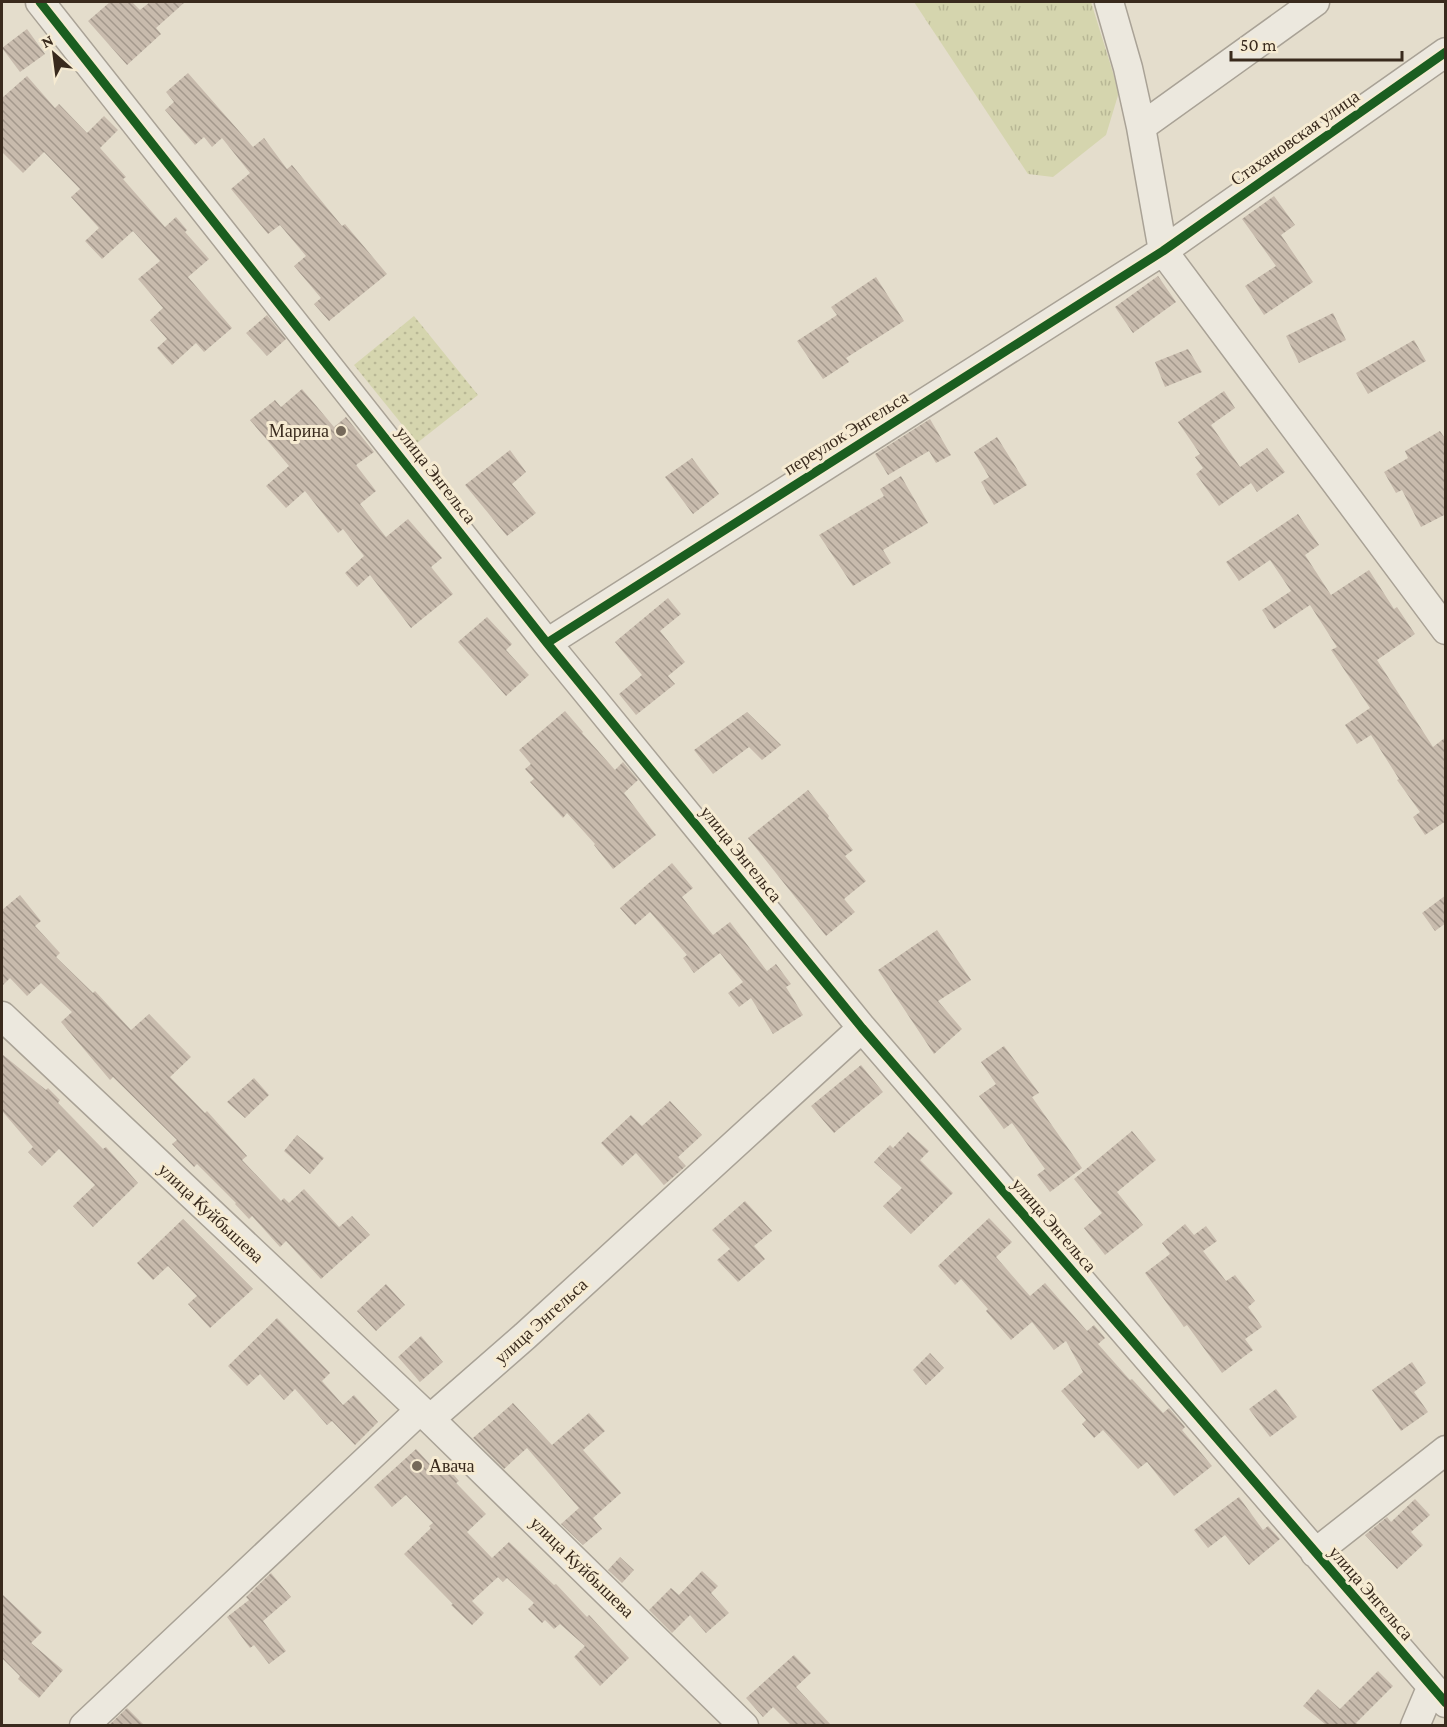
<svg xmlns="http://www.w3.org/2000/svg" width="1447" height="1727" viewBox="0 0 1447 1727" font-family="'Crimson Pro',serif">
	<style>
		.grass { fill: url(#grass-tufts) }
		.park { fill: url(#park-dots) }
		.building { fill: url(#building-back-hatch) }
		.lines { fill: none; stroke-linecap: round; stroke-linejoin: round }
		.minor-casing { stroke: #a9a296; stroke-width: 31 }
		.minor { stroke: #ece8de; stroke-width: 28 }
		.cycleway-casing { stroke: #f6ebd2; stroke-width: 13 }
		.cycleway { stroke: #1b5e20; stroke-width: 9 }
		.poi-dot { fill: #75695a; stroke: #f6ebd2; stroke-width: 2 }
		.labels { text-anchor: middle; dominant-baseline: central; stroke-width: 6; stroke-linejoin: round; paint-order: stroke }
		.street-label { font-size: 18px; fill: #392a1d; stroke: #f6ebd2 }
		.poi-label { font-size: 18px; fill: #392a1d; stroke: #f6ebd2; text-anchor: end }
	</style>
	<defs>
		<pattern id="grass-tufts" width="24" height="20" patternUnits="userSpaceOnUse" patternTransform="scale(1.5)"><rect width="24" height="20" fill="#d5d5ae"/><path d="M3 7l-1-3M5 7V3M7 7l1-3M15 17l-1-3M17 17v-4M19 17l1-3" fill="none" stroke="#b8b795"/></pattern>
		<pattern id="park-dots" width="8" height="8" patternUnits="userSpaceOnUse" patternTransform="scale(1.5)"><rect width="8" height="8" fill="#d5d5ae"/><path d="M2 2h.1M6 6h.1" fill="none" stroke="#b8b795" stroke-width="1.8" stroke-linecap="round"/></pattern>
		<pattern id="building-back-hatch" width="6" height="6" patternUnits="userSpaceOnUse" patternTransform="scale(1.5)"><rect width="6" height="6" fill="#c8bbad"/><path d="M-1 5l2 2M0 0l6 6M5-1l2 2" fill="none" stroke="#a3988c"/></pattern>
	</defs>
	<rect width="100%" height="100%" fill="#e4ddcc"/>
	<!-- grass -->
	<path class="grass" d="M914,2H1091L1119,92L1106,135L1053,177L1028,174Z"/>
	<!-- park -->
	<path class="park" d="M414,316L478,395L417,443L354,365Z"/>
	<!-- building -->
	<path class="building" d="M110,2H132L140,10L150,2H185L156,28L161,34L127,65L88,21Z
		M27,29L45,54L20,72L2,48Z
		M188,73L253,147L264,138L287,169L292,165L342,226L345,224L387,274L329,321L314,304L321,298L294,266L306,256L280,225L268,234L231,189L250,173L222,138L212,147L204,137L195,145L165,110L174,102L166,92Z
		M27,76L55,108L59,104L87,133L104,116L118,130L100,148L126,177L123,179L165,227L176,217L187,230L185,232L209,259L188,277L232,328L204,352L196,343L172,365L157,348L167,339L150,320L163,308L138,279L160,261L133,231L102,259L85,241L99,228L71,197L80,189L44,152L23,173L2,152V98Z
		M1274,196L1295,225L1281,235L1313,282L1264,315L1245,286L1276,266L1242,219Z
		M1158,276L1176,302L1133,333L1115,307Z
		M876,277L904,321L846,358L849,362L823,379L797,341L837,315L831,307Z
		M1333,313L1346,340L1299,363L1286,336Z
		M267,315L286,339L267,356L246,333Z
		M1414,340L1426,361L1368,394L1356,373Z
		M1188,349L1202,372L1165,387L1155,362Z
		M302,389L334,427L346,417L374,452L356,465L376,491L360,504L386,537L408,519L442,558L431,567L453,594L411,628L370,575L357,587L345,573L364,556L343,529L338,533L305,491L286,508L266,486L289,466L250,420L275,400L281,407Z
		M1224,391L1235,408L1211,425L1240,467L1267,448L1285,472L1257,492L1251,483L1219,506L1196,474L1203,468L1195,457L1200,454L1178,422Z
		M930,419L951,455L936,463L929,451L888,475L875,454Z
		M1440,431L1446,440V514L1421,527L1402,490L1396,493L1384,472L1408,458L1405,451Z
		M997,437L1027,485L994,505L981,482L989,477L974,452Z
		M510,450L526,472L512,484L536,513L507,536L465,485Z
		M692,458L719,494L693,514L665,477Z
		M901,476L928,523L883,550L891,563L853,586L819,535L884,496L880,489Z
		M1298,514L1319,545L1305,555L1331,595L1369,570L1394,609L1397,607L1415,634L1377,660L1433,747L1446,737V821L1425,835L1413,817L1420,812L1397,780L1399,779L1371,735L1357,744L1345,725L1370,708L1331,650L1337,647L1310,605L1274,629L1262,610L1291,591L1270,560L1239,581L1226,562Z
		M668,598L681,614L660,631L685,662L668,676L675,684L636,715L619,694L642,675L615,642Z
		M487,617L512,644L506,650L529,675L506,696L458,642Z
		M565,711L583,732L582,733L615,770L623,762L638,780L624,793L656,835L613,869L594,845L595,844L567,813L563,818L530,782L534,779L525,769L531,764L519,750Z
		M747,712L781,745L762,760L749,747L713,774L694,750Z
		M808,790L829,816L828,818L853,850L845,856L866,881L844,899L855,912L826,936L748,838Z
		M672,863L693,888L682,897L713,935L730,922L767,971L776,964L791,984L786,987L803,1015L773,1034L751,998L739,1007L728,993L743,982L720,953L694,973L683,958L687,955L650,912L635,925L620,908Z
		M20,895L41,921L35,926L60,953L56,957L93,993L95,991L131,1030L149,1014L191,1057L170,1077L205,1113L207,1111L247,1156L242,1160L281,1201L284,1198L289,1203L304,1189L339,1227L352,1216L370,1235L321,1279L286,1241L280,1247L252,1216L249,1219L235,1204L236,1203L197,1164L194,1167L172,1144L177,1140L113,1077L110,1080L61,1022L72,1012L41,983L27,996L10,978L2,986V910Z
		M1446,895V923L1435,931L1422,913Z
		M937,930L971,980L938,1001L962,1029L934,1054L878,970Z
		M1004,1046L1039,1093L1032,1097L1082,1168L1050,1192L1037,1175L1045,1169L1012,1123L1004,1129L979,1096L996,1084L981,1062Z
		M2,1054L46,1090L48,1088L60,1100L58,1103L103,1149L106,1147L138,1183L93,1227L73,1206L95,1185L59,1149L42,1166L28,1152L33,1147L2,1111Z
		M861,1065L883,1092L834,1133L811,1106Z
		M254,1078L269,1095L245,1118L227,1102Z
		M670,1101L702,1135L678,1157L686,1166L664,1185L636,1153L622,1166L601,1143L631,1115L642,1126Z
		M1132,1131L1156,1160L1117,1192L1143,1225L1105,1255L1084,1228L1102,1213L1074,1179Z
		M908,1132L929,1151L920,1160L953,1193L911,1234L883,1206L902,1188L874,1162L890,1145L893,1148Z
		M297,1135L324,1158L310,1174L284,1151Z
		M745,1201L772,1231L754,1246L765,1259L738,1282L717,1260L730,1249L712,1230Z
		M989,1218L1012,1242L996,1257L1030,1296L1045,1283L1087,1331L1094,1325L1105,1338L1098,1344L1130,1380L1132,1379L1163,1413L1169,1408L1185,1427L1182,1430L1212,1466L1174,1496L1147,1462L1138,1469L1103,1430L1094,1438L1082,1424L1086,1420L1061,1391L1083,1372L1066,1341L1054,1350L1032,1322L1011,1340L986,1311L988,1309L961,1279L955,1285L938,1266Z
		M183,1219L253,1289L210,1328L188,1304L197,1296L168,1266L153,1280L137,1263Z
		M1185,1224L1194,1235L1206,1226L1217,1241L1203,1251L1226,1281L1235,1275L1255,1301L1248,1307L1262,1327L1245,1339L1253,1350L1222,1373L1187,1325L1184,1327L1145,1273L1170,1254L1162,1243Z
		M386,1284L405,1305L376,1331L357,1311Z
		M277,1318L330,1373L322,1381L343,1405L354,1395L378,1422L355,1445L332,1421L327,1425L295,1389L284,1400L260,1374L247,1386L228,1366Z
		M421,1336L443,1362L420,1382L398,1357Z
		M930,1353L944,1368L926,1385L913,1370Z
		M1412,1362L1426,1383L1414,1392L1428,1412L1401,1431L1372,1390Z
		M1276,1389L1297,1417L1270,1437L1249,1409Z
		M513,1403L552,1445L589,1413L605,1431L583,1450L621,1493L593,1518L602,1529L583,1545L561,1524L579,1508L527,1448L504,1469L473,1438Z
		M416,1449L439,1474L447,1467L459,1481L456,1483L486,1514L467,1532L492,1558L509,1542L554,1585L556,1584L587,1617L589,1615L629,1658L600,1686L574,1657L585,1646L560,1624L554,1629L545,1620L542,1623L528,1609L534,1603L507,1578L503,1582L498,1577L472,1601L484,1613L472,1625L451,1605L453,1604L404,1554L431,1528L429,1526L433,1523L406,1495L392,1507L374,1487Z
		M1239,1497L1263,1530L1268,1526L1280,1539L1249,1565L1225,1535L1208,1548L1194,1530Z
		M1415,1499L1430,1515L1411,1532L1423,1545L1397,1569L1365,1535L1387,1517L1391,1522Z
		M620,1557L634,1570L622,1583L608,1570Z
		M702,1571L718,1586L711,1593L729,1613L706,1633L690,1615L672,1633L649,1610L671,1588L679,1595Z
		M271,1573L291,1597L263,1621L286,1651L269,1664L254,1645L250,1648L227,1617L249,1600L246,1597Z
		M2,1594L42,1632L31,1643L63,1670L39,1698L18,1679L20,1676L2,1658Z
		M794,1655L811,1673L796,1687L831,1725H791L773,1707L763,1717L746,1698Z
		M1378,1671L1393,1686L1356,1723L1359,1725H1324L1325,1724L1303,1706L1318,1689L1340,1709Z
		M127,1708L144,1725H109Z"/>
	<g class="lines">
		<defs>
			<path id="minor" d="M40,2L547,643L862,1028L1446,1703
				M1109,2L1128,68L1141,127L1163,251L1446,630
				M1141,127L1315,2
				M547,643L1163,251L1446,52
				M2,1016L430,1419L744,1726
				M430,1419L525,1336L862,1028
				M1315,1553L1446,1450
				M84,1726L420,1410
				M1415,1726L1431,1688"/>
		</defs>
		<!-- minor casing -->
		<use href="#minor" class="minor-casing"/>
		<!-- minor -->
		<use href="#minor" class="minor"/>
		<defs>
			<path id="cycleway" d="M40,2L547,643L862,1028L1446,1703
				M547,643L1163,251L1446,52"/>
		</defs>
		<!-- cycleway casing -->
		<use href="#cycleway" class="cycleway-casing"/>
		<!-- cycleway -->
		<use href="#cycleway" class="cycleway"/>
	</g>
	<!-- markers -->
	<g class="poi-dot">
		<circle cx="341" cy="431" r="6"/>
		<circle cx="417" cy="1466" r="6"/>
	</g>
	<g class="labels">
		<!-- street labels -->
		<g class="street-label">
			<text transform="translate(1295 138) rotate(-35)">Стахановская улица</text>
			<text transform="translate(846 433) rotate(-32)">переулок Энгельса</text>
			<text transform="translate(436 475) rotate(52)">улица Энгельса</text>
			<text transform="translate(741 854) rotate(51)">улица Энгельса</text>
			<text transform="translate(211 1213) rotate(43)">улица Куйбышева</text>
			<text transform="translate(1054 1225) rotate(49)">улица Энгельса</text>
			<text transform="translate(541 1321) rotate(-42)">улица Энгельса</text>
			<text transform="translate(582 1567) rotate(44)">улица Куйбышева</text>
			<text transform="translate(1371 1593) rotate(49)">улица Энгельса</text>
		</g>
		<!-- poi labels -->
		<g class="poi-label">
			<text x="329" y="431">Марина</text>
			<text x="429" y="1466" text-anchor="start">Авача</text>
		</g>
	</g>
	<!-- border -->
	<rect width="1447" height="1727" fill="none" stroke="#392a1d" stroke-width="6"/>
	<!-- north arrow -->
	<g transform="translate(54 54) rotate(332)" stroke="#f6ebd2" stroke-width="4.5" paint-order="stroke">
	<path d="M0-4.5L10 22L0 15L-10 22Z" fill="#392a1d"/>
	<text y="-9" font-size="16" font-weight="bold" text-anchor="middle" fill="#392a1d">N</text>
	</g>
	<!-- scale -->
	<path d="M1231 51v9h171v-9" fill="none" stroke="#392a1d" stroke-width="3"/>
	<text x="1240" y="51" font-size="18" fill="#392a1d" stroke="#f6ebd2" stroke-width="4.5" paint-order="stroke">50 m</text>
</svg>
